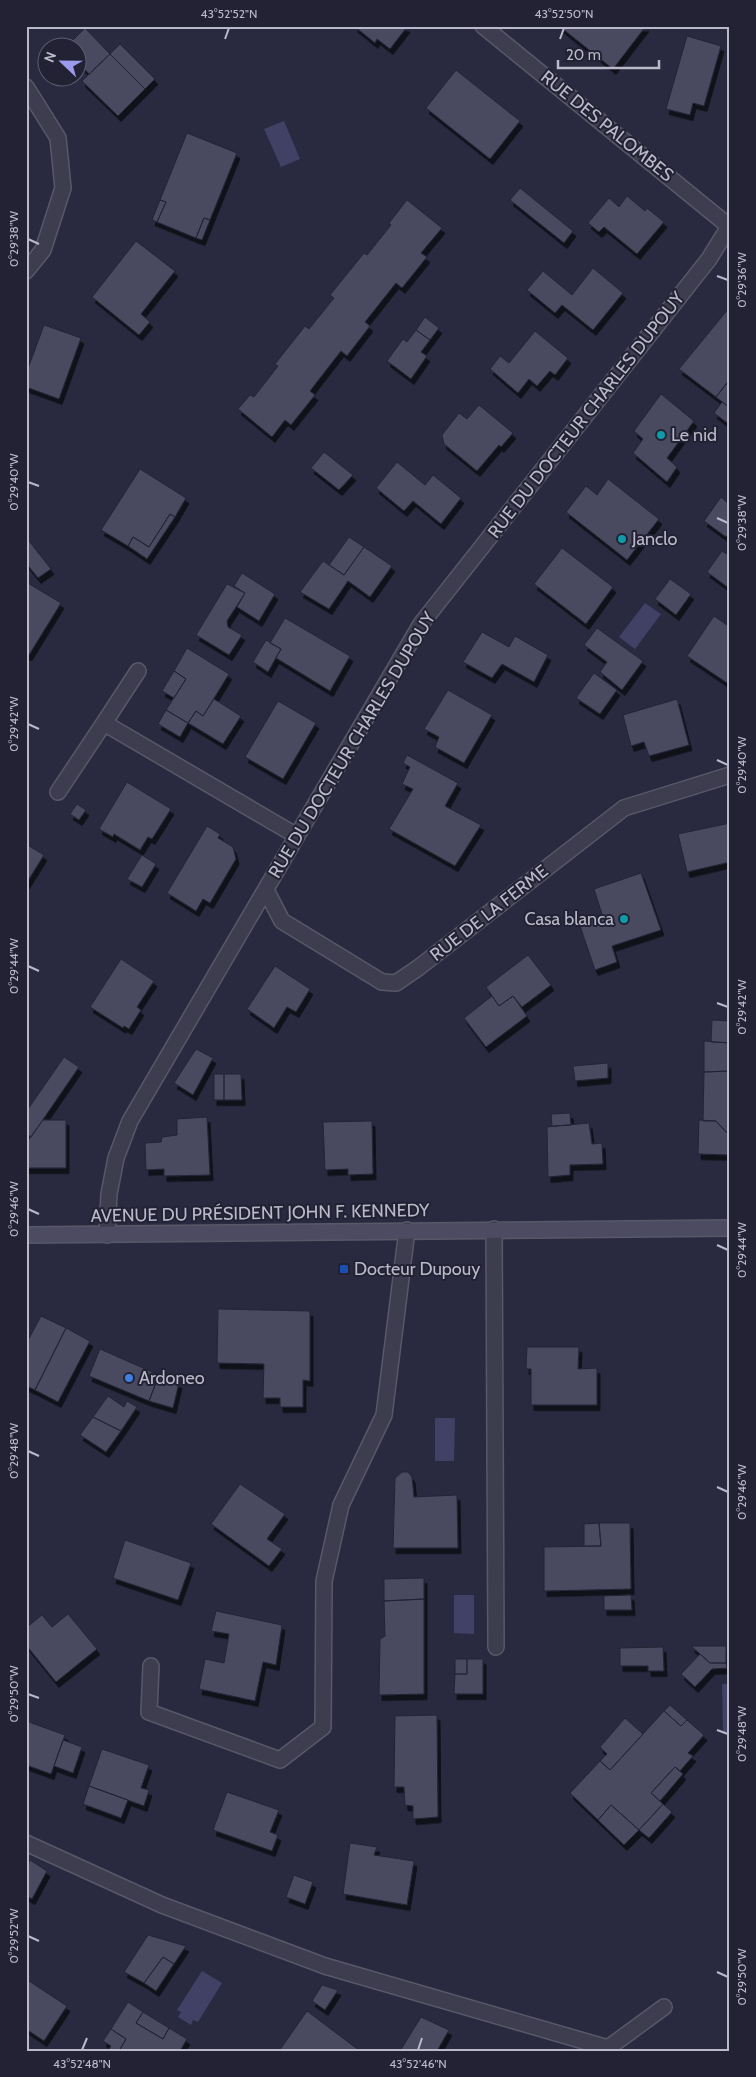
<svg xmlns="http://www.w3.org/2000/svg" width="756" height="2077" viewBox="0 0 756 2077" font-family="Cabin,sans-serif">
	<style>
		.water { fill: #414166 }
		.building { fill: #494960; stroke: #242436; filter: url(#shadow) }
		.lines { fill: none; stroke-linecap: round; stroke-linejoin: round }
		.service-casing { stroke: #585869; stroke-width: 18 }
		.minor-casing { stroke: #585869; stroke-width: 18 }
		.secondary-casing { stroke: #585869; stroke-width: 18 }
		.service { stroke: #3d3d4f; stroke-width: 15 }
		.minor { stroke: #3d3d4f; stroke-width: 15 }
		.secondary { stroke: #4c4b61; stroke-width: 15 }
		.ticks { fill: none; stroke: #bab9c9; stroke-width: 2 }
		.culture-dot { fill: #0f9aa8; stroke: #222234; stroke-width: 2 }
		.transit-dot { fill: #1a4fb4; stroke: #222234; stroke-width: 2 }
		.shop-dot { fill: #3f7fe0; stroke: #222234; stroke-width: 2 }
		.labels { text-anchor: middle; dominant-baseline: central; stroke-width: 4; stroke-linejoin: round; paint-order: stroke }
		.street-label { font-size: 18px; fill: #bab9c9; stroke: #222234 }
		.poi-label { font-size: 18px; fill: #bab9c9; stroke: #222234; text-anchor: start }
		.neatline { fill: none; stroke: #bab9c9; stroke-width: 2 }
		.ticks-label { font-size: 12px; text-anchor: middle; fill: #bab9c9 }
	</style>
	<defs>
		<filter id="shadow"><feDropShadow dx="3" dy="5.5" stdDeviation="0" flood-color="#0009"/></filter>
	</defs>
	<rect width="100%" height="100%" fill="#292a3f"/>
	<!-- water -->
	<path class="water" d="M284,121L300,159L281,167L264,129Z
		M645,603L661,614L635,649L619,637Z
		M435,1418H455L454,1461H435Z
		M454,1595H474V1634L454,1633Z
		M722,1684H730V1734H723Z
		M202,1971L222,1983L198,2022L193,2020L191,2025L178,2017L181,2012L177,2010Z"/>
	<!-- building -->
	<path class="building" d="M354,26H405L407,27L390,49L377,39L375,43Z
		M559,26L619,28L646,26L613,69Z
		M85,28L110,54L89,74L78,62V48H65Z
		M687,36L721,46L704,106L693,103L690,115L666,109Z
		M120,44L155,79L145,89L110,54Z
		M110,54L145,89L118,116L82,81Z
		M456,70L520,121L490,159L426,108Z
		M187,133L237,153L210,220L204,218L196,238L157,222L166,202L160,200Z
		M520,188L573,231L564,243L510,200Z
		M627,196L645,211L647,208L664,222L637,254L604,227L599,232L588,223L609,198L619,207Z
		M160,200L166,202L157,222L152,220Z
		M407,200L442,228L421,253L427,257L402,288L396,283L365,322L370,326L347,356L341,351L310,391L315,395L291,425L285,420L272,437L238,409L250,395L254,397L278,366L275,364L305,326L309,329L334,298L330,295L364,253L367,255L391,225L389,223Z
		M204,218L210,220L202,240L196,238Z
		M136,241L175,271L141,314L150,322L139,335L92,297Z
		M593,268L623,293L593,330L562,305L555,313L527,290L543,271L572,295Z
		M729,308L730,379L716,397L679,369Z
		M425,317L439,328L430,340L416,330Z
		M44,325L81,338L59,399L26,387V374Z
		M416,330L430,340L421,352L427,356L411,379L387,361L403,339L407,342Z
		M535,331L568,358L555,375L550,371L537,386L529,379L518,393L490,369L500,356L509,363Z
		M726,384L730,387V408L716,397Z
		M661,394L694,421L667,458L677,467L667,482L633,453L643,439L634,431Z
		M722,402L730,408V425L714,413Z
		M479,405L513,433L501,447L499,445L477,471L444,444L442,435L459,413L467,419Z
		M324,452L353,475L339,490L311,468Z
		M397,462L425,485L433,475L461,498L441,524L413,501L404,511L376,488Z
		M140,469L186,498L175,517L170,514L149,547L133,537L128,546L101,530Z
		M608,479L659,519L627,560L566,512L586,486L597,495Z
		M721,497L730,505V532L726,537L704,521Z
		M170,514L175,517L147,559L128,546L133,537L149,547Z
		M349,537L364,547L344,575L329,565Z
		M29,541L51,569L38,578L26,563V543Z
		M364,547L392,566L370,597L348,581L329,609L300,592L323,561L344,575Z
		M562,548L613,587L586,624L534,584Z
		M722,551L730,556V589L707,572Z
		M242,573L275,594L259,621L237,607L245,593L234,586Z
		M670,579L691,594L676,615L655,599Z
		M26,582L61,603L29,655L26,654Z
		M227,584L245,593L227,621L228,627L242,635L229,655L196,635Z
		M714,616L730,627V685L687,656Z
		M285,618L350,656L330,691L276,658L281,649L270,643Z
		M597,628L643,661L622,690L600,672L607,662L584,645Z
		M482,632L509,647L515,636L548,655L534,682L502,664L492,678L463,662Z
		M266,640L281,649L268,672L253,662Z
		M187,648L229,674L203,716L196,711L188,723L166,710L186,679L174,671Z
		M174,671L186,679L174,698L162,691Z
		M594,673L617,690L600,714L576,698Z
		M448,690L492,715L464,763L435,747L439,737L424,729Z
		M214,699L241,716L223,744L188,723L196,711L203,716Z
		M677,699L689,745L649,756L644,742L631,746L623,715Z
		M278,701L316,723L283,779L245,757Z
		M166,710L188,723L180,737L158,724Z
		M407,755L458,783L445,806L481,825L455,866L389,829L413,789L402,784L410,767L403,763Z
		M127,782L171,809L152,839L148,837L140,850L114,834L113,837L99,829Z
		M77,804L86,810L79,820L70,814Z
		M730,823V862L687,872L678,834Z
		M207,826L220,834L218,838L233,847L236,859L210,903L203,899L196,911L167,893Z
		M26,844L44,855L26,884Z
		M142,855L156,864L142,887L127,879Z
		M641,873L661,930L612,946L617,962L595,970L579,923L602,914L594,889Z
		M528,955L551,985L522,1007L513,996L499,1006L486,987Z
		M121,959L154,981L137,1007L141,1010L129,1029L124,1026L123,1028L90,1007Z
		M275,966L310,989L296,1012L287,1007L274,1028L247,1009Z
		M492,996L499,1006L513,996L527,1016L486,1047L464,1018Z
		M712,1020L730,1021V1043L711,1042Z
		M704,1041L730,1043V1071L704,1072Z
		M196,1049L213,1058L193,1095L174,1083Z
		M64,1057L79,1067L31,1137L26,1134V1112Z
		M608,1063V1078L575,1081L573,1066Z
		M730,1071V1136L716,1121H703L704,1072Z
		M214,1074H224V1100H214Z
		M224,1074H241L242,1100H224Z
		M570,1113L571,1125L552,1126L551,1114Z
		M207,1117L210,1175L164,1176V1169L146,1170L145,1143L161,1142L162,1137L177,1135V1119Z
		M43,1120H66V1168H26L27,1142Z
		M699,1120L716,1121L730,1136V1155L698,1154Z
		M372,1121L373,1174L348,1175V1169L325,1170L323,1122Z
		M589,1123L592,1144L602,1143L603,1164L570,1165V1175L548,1177L547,1127Z
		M218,1309L310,1311V1381L303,1380V1407H280V1398H263L264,1364L217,1363Z
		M41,1316L66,1328L35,1390L26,1386V1344Z
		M66,1328L90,1341L58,1402L35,1390Z
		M527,1347H579L578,1369L597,1368V1405H531V1369H526Z
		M100,1349L159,1375L149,1401L89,1376Z
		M159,1375L179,1383L173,1408L149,1401Z
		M108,1396L124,1407L127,1401L137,1407L121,1431L93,1417Z
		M93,1417L121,1431L106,1452L80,1435Z
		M402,1472H408L412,1477L414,1497L457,1495L458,1548H393L395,1478Z
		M240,1484L285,1514L267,1539L282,1549L269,1566L211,1524Z
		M599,1523L601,1546H584V1524Z
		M599,1523H630L631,1589L544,1591V1547L601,1546Z
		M125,1540L191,1563L178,1600L113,1578Z
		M424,1578V1599L384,1601V1579Z
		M631,1595L632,1610H604V1596Z
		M424,1599V1694L379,1695L380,1639L385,1636L384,1601Z
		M216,1611L282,1625L276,1665L263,1662L255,1701L199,1689L205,1659L224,1663L229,1634L211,1631Z
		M68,1614L97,1649L56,1682L26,1645V1628L42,1615L52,1627Z
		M691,1646H726V1663H710Z
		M663,1647L664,1671H648V1666H620V1648Z
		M700,1654L710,1663H726L727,1668L712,1669L695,1687L681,1674Z
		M455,1659H467V1674H455Z
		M467,1659H483V1694H454L455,1674H467Z
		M670,1705L687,1720L681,1726L664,1711Z
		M664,1711L681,1726L687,1720L704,1735L688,1753L693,1756L680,1771L675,1767L651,1793L663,1804L639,1830L611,1805L598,1820L570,1793L600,1761L610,1770Z
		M437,1715L438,1817L413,1819V1806L405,1805L404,1787H394L395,1716Z
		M625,1718L643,1734L610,1770L600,1761L607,1754L600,1747Z
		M26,1721L65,1735L51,1774L26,1765Z
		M63,1740L82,1747L73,1773L54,1766Z
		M102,1749L149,1765L141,1788L149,1790L144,1806L89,1786Z
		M675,1767L683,1774L660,1801L651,1793Z
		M89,1786L128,1800L121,1818L83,1804Z
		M227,1792L279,1810L270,1832L278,1835L272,1851L213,1830Z
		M663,1804L672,1812L649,1838L639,1830Z
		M611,1805L639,1830L624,1845L598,1820Z
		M350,1843L377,1847L374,1855L414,1861L407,1905L343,1894Z
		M30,1860L47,1871L32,1899L26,1896V1868Z
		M294,1875L313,1882L305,1904L286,1897Z
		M148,1935L186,1946L174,1964L163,1957L144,1983L124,1972Z
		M163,1957L174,1964L156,1991L144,1983Z
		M26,1979L67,2006L44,2041L26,2029Z
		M322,1985L338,1990L325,2010L312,2001Z
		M128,2002L143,2012L136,2023L163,2039L169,2028L187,2039L180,2051H119L126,2039L111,2029Z
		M307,2011L360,2051H279Z
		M143,2012L169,2028L163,2039L136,2023Z
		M421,2017L449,2030L437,2051H400Z
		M111,2029L126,2039L119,2051H108L111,2046L103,2041Z"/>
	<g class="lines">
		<defs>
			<path id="service" d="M494,1229L496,1647
				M26,1843L162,1905L325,1966L608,2048L664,2007"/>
			<path id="minor" d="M483,26L730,227
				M26,87L58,138L63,188L43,250L26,271
				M104,723L138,671
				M58,792L104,723L297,836
				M266,890L282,921L382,982L396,983L418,968L624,808L730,775
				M107,1235L109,1194L116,1158L130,1121L421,624L709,259L730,225
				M151,1666L149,1712L280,1760L323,1727L324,1581L341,1505L384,1415L407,1230"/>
			<path id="secondary" d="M26,1235L730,1228"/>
		</defs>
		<!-- service casing -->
		<use href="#service" class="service-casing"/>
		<!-- minor casing -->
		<use href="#minor" class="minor-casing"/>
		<!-- secondary casing -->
		<use href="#secondary" class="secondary-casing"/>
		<!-- service -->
		<use href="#service" class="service"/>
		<!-- minor -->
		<use href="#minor" class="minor"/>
		<!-- secondary -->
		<use href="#secondary" class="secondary"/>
	</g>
	<!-- ticks -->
	<path class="ticks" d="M225,39L229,28M560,39L564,28M28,239L39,244M717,276L728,280M28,482L39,486M717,518L728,523M28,724L39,729M717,760L728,765M28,966L39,971M717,1003L728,1007M28,1209L39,1214M717,1245L728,1250M28,1451L39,1456M717,1487L728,1492M28,1694L39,1698M717,1730L728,1734M28,1936L39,1941M717,1972L728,1977M82,2050L87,2038M418,2050L422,2038"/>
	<!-- markers -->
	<g class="culture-dot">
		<circle cx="661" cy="435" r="5"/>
		<circle cx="622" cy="539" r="5"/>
		<circle cx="624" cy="919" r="5"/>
	</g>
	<rect class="transit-dot" x="339" y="1264" width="10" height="10" rx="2.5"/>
	<circle class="shop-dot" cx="129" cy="1378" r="5"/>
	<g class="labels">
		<!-- street labels -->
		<g class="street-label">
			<text transform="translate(607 126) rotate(39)">RUE DES PALOMBES</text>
			<text transform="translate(586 415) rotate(-52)">RUE DU DOCTEUR CHARLES DUPOUY</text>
			<text transform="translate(352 745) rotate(-59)">RUE DU DOCTEUR CHARLES DUPOUY</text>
			<text transform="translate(489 913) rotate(-38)">RUE DE LA FERME</text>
			<text transform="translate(260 1213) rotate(-1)">AVENUE DU PRÉSIDENT JOHN F. KENNEDY</text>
		</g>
		<!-- poi labels -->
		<g class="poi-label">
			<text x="671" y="435">Le nid</text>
			<text x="632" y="539">Janclo</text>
			<text x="614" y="919" text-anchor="end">Casa blanca</text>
			<text x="354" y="1269">Docteur Dupouy</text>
			<text x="139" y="1378">Ardoneo</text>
		</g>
	</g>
	<!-- border -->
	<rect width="756" height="2077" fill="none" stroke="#222234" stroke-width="55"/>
	<!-- north arrow -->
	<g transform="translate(62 62) rotate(292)"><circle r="24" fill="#222234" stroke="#5f5e70"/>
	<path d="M0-4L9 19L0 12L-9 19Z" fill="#9b9aed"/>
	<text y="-8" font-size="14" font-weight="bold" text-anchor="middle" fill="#bab9c9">N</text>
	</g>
	<!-- scale -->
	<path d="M558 60v8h101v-8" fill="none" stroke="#bab9c9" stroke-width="2.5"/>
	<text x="566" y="60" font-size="15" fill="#bab9c9" stroke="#222234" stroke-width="4" paint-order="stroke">20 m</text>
	<rect x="28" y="28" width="700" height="2022" class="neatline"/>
	<g class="ticks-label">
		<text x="229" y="18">43°52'52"N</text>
		<text x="564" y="18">43°52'50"N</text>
		<text transform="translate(14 239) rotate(-90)" y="4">0°29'38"W</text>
		<text transform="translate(742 280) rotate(-90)" y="4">0°29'36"W</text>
		<text transform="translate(14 482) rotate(-90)" y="4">0°29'40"W</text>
		<text transform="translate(742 523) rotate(-90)" y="4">0°29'38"W</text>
		<text transform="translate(14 724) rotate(-90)" y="4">0°29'42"W</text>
		<text transform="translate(742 765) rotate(-90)" y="4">0°29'40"W</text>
		<text transform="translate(14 966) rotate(-90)" y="4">0°29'44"W</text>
		<text transform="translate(742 1007) rotate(-90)" y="4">0°29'42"W</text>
		<text transform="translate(14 1209) rotate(-90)" y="4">0°29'46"W</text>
		<text transform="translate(742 1250) rotate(-90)" y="4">0°29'44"W</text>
		<text transform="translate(14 1451) rotate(-90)" y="4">0°29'48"W</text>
		<text transform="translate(742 1492) rotate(-90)" y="4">0°29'46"W</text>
		<text transform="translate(14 1694) rotate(-90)" y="4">0°29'50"W</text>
		<text transform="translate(742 1734) rotate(-90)" y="4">0°29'48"W</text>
		<text transform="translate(14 1936) rotate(-90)" y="4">0°29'52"W</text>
		<text transform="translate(742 1977) rotate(-90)" y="4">0°29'50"W</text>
		<text x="82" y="2068">43°52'48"N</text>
		<text x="418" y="2068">43°52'46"N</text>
	</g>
</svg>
